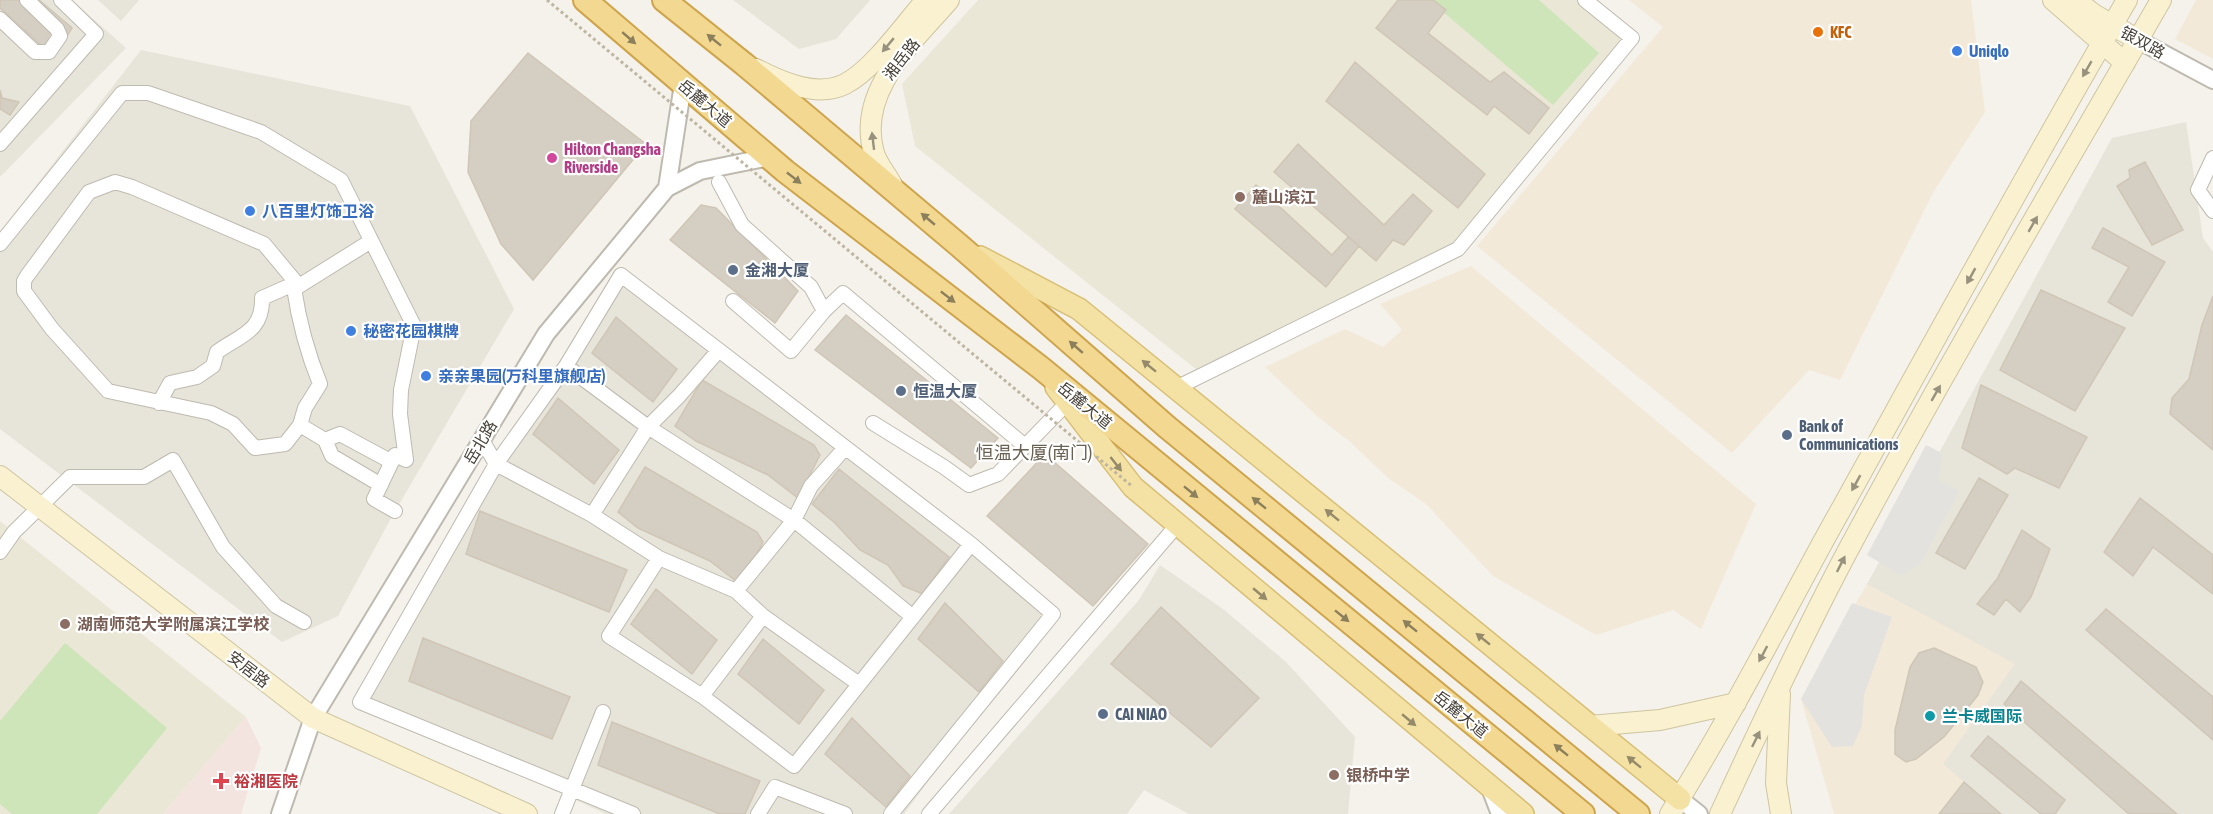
<svg xmlns="http://www.w3.org/2000/svg" width="2213" height="814" viewBox="0 0 2213 814" font-family="'Asap Condensed','Noto Sans SC',sans-serif">
	<style>
		.residential { fill: #e7e4da }
		.commercial { fill: #f3e9d9 }
		.education { fill: #ebe7d7 }
		.medical { fill: #f3e4e0 }
		.green { fill: #cee4b9 }
		.parking { fill: #e3e2df }
		.building { fill: #d5cec2; stroke: #cfc6b6; stroke-width: 1.5 }
		.lines { fill: none; stroke-linecap: round; stroke-linejoin: round }
		.minor-casing { stroke: #bfbaaf; stroke-width: 16 }
		.tertiary-casing { stroke: #bfbaaf; stroke-width: 20 }
		.secondary-casing { stroke: #cfc5a0; stroke-width: 22 }
		.primary-casing { stroke: #d8bf75; stroke-width: 24 }
		.trunk-casing { stroke: #cea44c; stroke-width: 26 }
		.minor { stroke: #fff; stroke-width: 14 }
		.tertiary { stroke: #fff; stroke-width: 16 }
		.secondary { stroke: #f9f1d0; stroke-width: 20 }
		.primary { stroke: #f4e1a4; stroke-width: 21 }
		.trunk { stroke: #f2d890; stroke-width: 22 }
		.path-bridge { stroke: #bfb6a1; stroke-width: 3; stroke-dasharray: 3 3; stroke-linecap: butt }
		.oneway { fill: #8c7f5c }
		.oneway2 { fill: #98917e }
		.oneway3 { fill: #958a6a }
		.food-dot { fill: #e8710a; stroke: #fff; stroke-width: 2 }
		.shop-dot { fill: #3f7fe0; stroke: #fff; stroke-width: 2 }
		.hotel-dot { fill: #d1479c; stroke: #fff; stroke-width: 2 }
		.education-dot { fill: #8d6e63; stroke: #fff; stroke-width: 2 }
		.service-dot { fill: #5c6f8a; stroke: #fff; stroke-width: 2 }
		.culture-dot { fill: #0f9aa8; stroke: #fff; stroke-width: 2 }
		.health-dot { fill: #e0444e; stroke: #fff; stroke-width: 2 }
		.labels { text-anchor: middle; dominant-baseline: central; stroke-width: 4.5; stroke-linejoin: round; paint-order: stroke }
		.food-label { font-size: 16px; font-weight: bold; fill: #c56008; stroke: #fff; text-anchor: start }
		.street-label { font-size: 16px; fill: #48433a; stroke: #fff }
		.shop-label { font-size: 16px; font-weight: bold; fill: #366cbe; stroke: #fff; text-anchor: start }
		.hotel-label { font-size: 16px; font-weight: bold; fill: #b23c85; stroke: #fff; text-anchor: start }
		.education-label { font-size: 16px; font-weight: bold; fill: #785e54; stroke: #fff; text-anchor: start }
		.service-label { font-size: 16px; font-weight: bold; fill: #4e5e75; stroke: #fff; text-anchor: start }
		.culture-label { font-size: 16px; font-weight: bold; fill: #0d838f; stroke: #fff; text-anchor: start }
		.health-label { font-size: 16px; font-weight: bold; fill: #be3a42; stroke: #fff; text-anchor: start }
		.neighbourhood-label { font-size: 18px; fill: #696152; stroke: #fff }
	</style>
	<rect width="100%" height="100%" fill="#f4f2eb"/>
	<!-- residential -->
	<path class="residential" d="M0,0H72L126,48L0,177Z
		M98,0H139L121,21Z
		M733,0H870L836,39L799,49Z
		M141,50L410,106L514,309L395,511L338,616L282,642L0,429V232Z
		M2186,122L2203,238L2213,252V814H2001L1943,764L1867,584L2112,138Z
		M621,275L1053,614L904,814H606L360,702L496,464Z
		M1160,565L1223,609L1286,662L1355,737L1348,814H1189L1144,790L1127,814H949L1139,600Z"/>
	<!-- commercial -->
	<path class="commercial" d="M1629,0H1971L1985,112L1934,191L1840,380L1809,370L1732,453L1477,246L1663,27Z
		M2196,0H2213V59L2175,39Z
		M1471,266L1756,504L1701,629L1673,610L1596,635L1493,576L1426,504L1388,478L1349,441L1318,417L1265,367L1345,329L1383,347L1402,330L1380,304Z
		M1867,584L2015,664L1943,764L1964,782L1939,814H1834L1801,699Z"/>
	<!-- education -->
	<path class="education" d="M978,0H1585L1632,38L1458,249L1197,370L915,146L902,84Z
		M0,521L246,717L163,814H0Z"/>
	<!-- medical -->
	<path class="medical" d="M246,717L261,748L241,814H163Z"/>
	<!-- green -->
	<path class="green" d="M1429,0H1539L1599,53L1553,105Z
		M65,643L167,728L97,814H12L0,804V721Z"/>
	<!-- parking -->
	<path class="parking" d="M1926,445L1942,453L1938,480L1959,491L1920,564L1901,575L1867,555Z
		M1852,603L1892,617L1864,695L1862,726L1853,746L1832,747L1801,699Z"/>
	<!-- building -->
	<path class="building" d="M0,0H39L72,28L54,57L0,8Z
		M1398,0H1433L1446,10L1428,33L1490,82L1504,72L1549,108L1529,134L1494,106L1487,115L1376,28Z
		M528,53L646,144L533,280L501,244L468,172L471,121Z
		M1355,62L1485,174L1458,208L1326,101Z
		M0,90L2,98L19,102L10,115L0,109Z
		M1298,144L1384,225L1413,194L1432,211L1404,245L1393,240L1376,261L1274,172Z
		M2145,162L2183,230L2152,245L2117,186L2130,178L2129,170Z
		M1256,185L1332,255L1348,237L1359,246L1326,287L1235,209Z
		M701,205L716,208L798,291L775,323L670,240Z
		M2103,228L2165,262L2132,316L2108,302L2129,267L2092,248Z
		M2041,290L2125,328L2075,411L2000,370Z
		M2213,296V450L2170,414L2172,398L2189,379L2202,325Z
		M846,315L998,438L971,468L815,350Z
		M616,317L677,369L653,402L592,353Z
		M702,380L814,445L820,455L798,498L768,475L696,441L675,426Z
		M1981,385L2087,437L2059,488L2015,468L2007,474L1962,448Z
		M558,398L619,450L594,484L533,434Z
		M1045,454L1148,544L1093,606L987,516Z
		M645,467L757,532L763,542L741,585L710,561L638,528L618,512Z
		M839,469L949,557L923,594L903,586L888,565L860,550L835,523L812,504Z
		M1979,478L2008,495L1965,569L1936,553Z
		M2140,498L2213,555V594L2153,547L2133,576L2104,552Z
		M480,511L627,570L609,612L466,554Z
		M2022,530L2050,549L2031,597L2020,612L2006,599L1994,615L1977,604L1997,579Z
		M656,589L717,640L692,674L631,624Z
		M945,603L1003,661L979,692L918,639Z
		M1161,607L1259,698L1211,747L1111,664Z
		M2106,609L2213,697V740L2086,630Z
		M423,638L570,697L552,739L409,681Z
		M763,639L824,690L799,724L738,674Z
		M1934,648L1976,667L1983,682L1978,695L1944,737L1916,759L1906,762L1895,754V730L1910,667L1919,653Z
		M2021,681L2177,814H2129L2004,704Z
		M852,718L910,776L886,807L825,754Z
		M612,722L760,781L745,814H720L598,765Z
		M1988,736L2065,800L2055,814H2041L1971,756Z
		M1964,782L2001,814H1939Z"/>
	<g class="lines">
		<defs>
			<path id="minor" d="M0,19L35,52H49L60,36L57,29L27,0
				M0,144L96,34L61,0
				M2213,158L2198,190L2213,211
				M719,182L742,225L811,287L824,311
				M0,244L122,93H148L261,132L341,180L414,326L401,390L400,414L406,460
				M299,286L264,244L132,187L115,182L89,192L27,276L24,281V291L52,329L108,391L211,413L233,424L255,448L285,444L300,425L305,408L320,384C307,352 299,322 294,288L299,286L371,241
				M733,301L791,351L824,311L843,293L1025,446
				M566,366L648,427L679,396L719,350
				M1176,388L1458,249L1632,38L1585,0
				M159,403L170,383L197,377L213,366L217,352C240,335 263,332 262,298L287,287L299,286
				M873,423L944,467L969,485L998,474L1068,402
				M300,425L325,440L332,456L381,485
				M325,440L340,434L392,462
				M482,440L496,464L592,515L659,558L736,591L763,616L859,684
				M395,511L374,499L395,455L406,460
				M592,515L648,427L794,520L811,486L845,448
				M0,552L14,532L70,477H144L173,460L223,547L276,606L304,622
				M659,558L609,636L702,696
				M736,591L794,520L913,617
				M763,616L702,696L794,766L971,544
				M562,814L603,712
				M633,814L360,702L496,464L566,366L621,275L971,544L1053,614L891,814
				M758,814L775,787L845,814
				M929,814L1178,524"/>
			<path id="tertiary" d="M2138,40L2213,80
				M667,188L683,84
				M1490,788L1500,814
				M1680,799L1699,814
				M280,814L313,718L546,334L667,188L700,171L769,157"/>
			<path id="secondary" d="M2053,0L2125,63
				M2075,0L2095,15L2138,40
				M756,69C781,82 817,98 845,84C873,70 905,24 926,0
				M892,185C887,175 877,164 874,153C856,91 913,42 949,0
				M0,476L313,718L527,814
				M1780,694L1776,783L1781,814
				M1590,726L1660,720L1736,703
				M1670,814C1726,725 1774,632 1824,540C1924,360 2023,178 2127,0
				M1720,814C1760,727 1801,639 1846,554C1946,367 2055,184 2161,0"/>
			<path id="primary" d="M980,257L1079,309L1680,799
				M1056,387L1133,487L1523,814"/>
			<path id="trunk" d="M585,0L785,171L1041,368L1583,814
				M664,0L744,64L961,247L1167,427L1638,814"/>
		</defs>
		<!-- minor casing -->
		<use href="#minor" class="minor-casing"/>
		<!-- tertiary casing -->
		<use href="#tertiary" class="tertiary-casing"/>
		<!-- secondary casing -->
		<use href="#secondary" class="secondary-casing"/>
		<!-- primary casing -->
		<use href="#primary" class="primary-casing"/>
		<!-- trunk casing -->
		<use href="#trunk" class="trunk-casing"/>
		<!-- minor -->
		<use href="#minor" class="minor"/>
		<!-- tertiary -->
		<use href="#tertiary" class="tertiary"/>
		<!-- secondary -->
		<use href="#secondary" class="secondary"/>
		<!-- primary -->
		<use href="#primary" class="primary"/>
		<!-- trunk -->
		<use href="#trunk" class="trunk"/>
		<!-- path-bridge -->
		<path class="path-bridge" d="M547,0L1133,487"/>
	</g>
	<!-- one-way arrows -->
	<defs><path id="oneway-solid" d="M-6-.8H1V-3.2L6.5 0L1 3.2V.8H-6Z" transform="scale(1.5)"/></defs>
	<g class="oneway">
		<use href="#oneway-solid" transform="translate(629 38) rotate(41)"/>
		<use href="#oneway-solid" transform="translate(714 40) rotate(-141)"/>
		<use href="#oneway-solid" transform="translate(794 178) rotate(38)"/>
		<use href="#oneway-solid" transform="translate(928 219) rotate(-140)"/>
		<use href="#oneway-solid" transform="translate(948 297) rotate(38)"/>
		<use href="#oneway-solid" transform="translate(1076 347) rotate(-139)"/>
		<use href="#oneway-solid" transform="translate(1191 492) rotate(39)"/>
		<use href="#oneway-solid" transform="translate(1259 503) rotate(-141)"/>
		<use href="#oneway-solid" transform="translate(1342 616) rotate(39)"/>
		<use href="#oneway-solid" transform="translate(1410 626) rotate(-141)"/>
		<use href="#oneway-solid" transform="translate(1561 750) rotate(-141)"/>
	</g>
	<g class="oneway2">
		<use href="#oneway-solid" transform="translate(888 45) rotate(130)"/>
		<use href="#oneway-solid" transform="translate(2087 69) rotate(120)"/>
		<use href="#oneway-solid" transform="translate(873 141) rotate(-97)"/>
		<use href="#oneway-solid" transform="translate(2033 224) rotate(-60)"/>
		<use href="#oneway-solid" transform="translate(1971 276) rotate(119)"/>
		<use href="#oneway-solid" transform="translate(1936 393) rotate(-60)"/>
		<use href="#oneway-solid" transform="translate(1856 483) rotate(119)"/>
		<use href="#oneway-solid" transform="translate(1841 564) rotate(-63)"/>
		<use href="#oneway-solid" transform="translate(1763 654) rotate(118)"/>
		<use href="#oneway-solid" transform="translate(1756 739) rotate(-64)"/>
	</g>
	<g class="oneway3">
		<use href="#oneway-solid" transform="translate(1149 366) rotate(-141)"/>
		<use href="#oneway-solid" transform="translate(1116 464) rotate(52)"/>
		<use href="#oneway-solid" transform="translate(1332 515) rotate(-141)"/>
		<use href="#oneway-solid" transform="translate(1260 594) rotate(40)"/>
		<use href="#oneway-solid" transform="translate(1483 639) rotate(-141)"/>
		<use href="#oneway-solid" transform="translate(1409 720) rotate(40)"/>
		<use href="#oneway-solid" transform="translate(1634 762) rotate(-141)"/>
	</g>
	<!-- markers -->
	<circle class="food-dot" cx="1818" cy="32" r="6"/>
	<g class="shop-dot">
		<circle cx="1957" cy="51" r="6"/>
		<circle cx="250" cy="211" r="6"/>
		<circle cx="351" cy="331" r="6"/>
		<circle cx="426" cy="376" r="6"/>
	</g>
	<circle class="hotel-dot" cx="552" cy="158" r="6"/>
	<g class="education-dot">
		<circle cx="1240" cy="197" r="6"/>
		<circle cx="65" cy="624" r="6"/>
		<circle cx="1334" cy="775" r="6"/>
	</g>
	<g class="service-dot">
		<circle cx="733" cy="270" r="6"/>
		<circle cx="901" cy="391" r="6"/>
		<circle cx="1787" cy="435" r="6"/>
		<circle cx="1103" cy="714" r="6"/>
	</g>
	<circle class="culture-dot" cx="1930" cy="716" r="6"/>
	<path class="health-dot" d="M218 772h6v6h6v6h-6v6h-6v-6h-6v-6h6z"/>
	<g class="labels">
		<!-- food labels -->
		<g class="food-label">
			<text x="1830" y="32">KFC</text>
		</g>
		<!-- street labels -->
		<g class="street-label">
			<text transform="translate(2143 42) rotate(29)">银双路</text>
			<text transform="translate(901 59) rotate(-52)">湘岳路</text>
			<text transform="translate(705 103) rotate(40)">岳麓大道</text>
			<text transform="translate(1085 405) rotate(39)">岳麓大道</text>
			<text transform="translate(480 442) rotate(-59)">岳北路</text>
			<text transform="translate(249 669) rotate(38)">安居路</text>
			<text transform="translate(1461 714) rotate(39)">岳麓大道</text>
		</g>
		<!-- shop labels -->
		<g class="shop-label">
			<text x="1969" y="51">Uniqlo</text>
			<text x="262" y="211">八百里灯饰卫浴</text>
			<text x="363" y="331">秘密花园棋牌</text>
			<text x="438" y="376">亲亲果园(万科里旗舰店)</text>
		</g>
		<!-- hotel labels -->
		<g class="hotel-label">
			<text x="564" y="149">Hilton Changsha<tspan x="564" dy="18">Riverside</tspan></text>
		</g>
		<!-- education labels -->
		<g class="education-label">
			<text x="1252" y="197">麓山滨江</text>
			<text x="77" y="624">湖南师范大学附属滨江学校</text>
			<text x="1346" y="775">银桥中学</text>
		</g>
		<!-- service labels -->
		<g class="service-label">
			<text x="745" y="270">金湘大厦</text>
			<text x="913" y="391">恒温大厦</text>
			<text x="1799" y="426">Bank of<tspan x="1799" dy="18">Communications</tspan></text>
			<text x="1115" y="714">CAI NIAO</text>
		</g>
		<!-- culture labels -->
		<g class="culture-label">
			<text x="1942" y="716">兰卡威国际</text>
		</g>
		<!-- health labels -->
		<g class="health-label">
			<text x="234" y="781">裕湘医院</text>
		</g>
		<!-- neighbourhood labels -->
		<g class="neighbourhood-label">
			<text x="1034" y="452">恒温大厦(南门)</text>
		</g>
	</g>
</svg>
